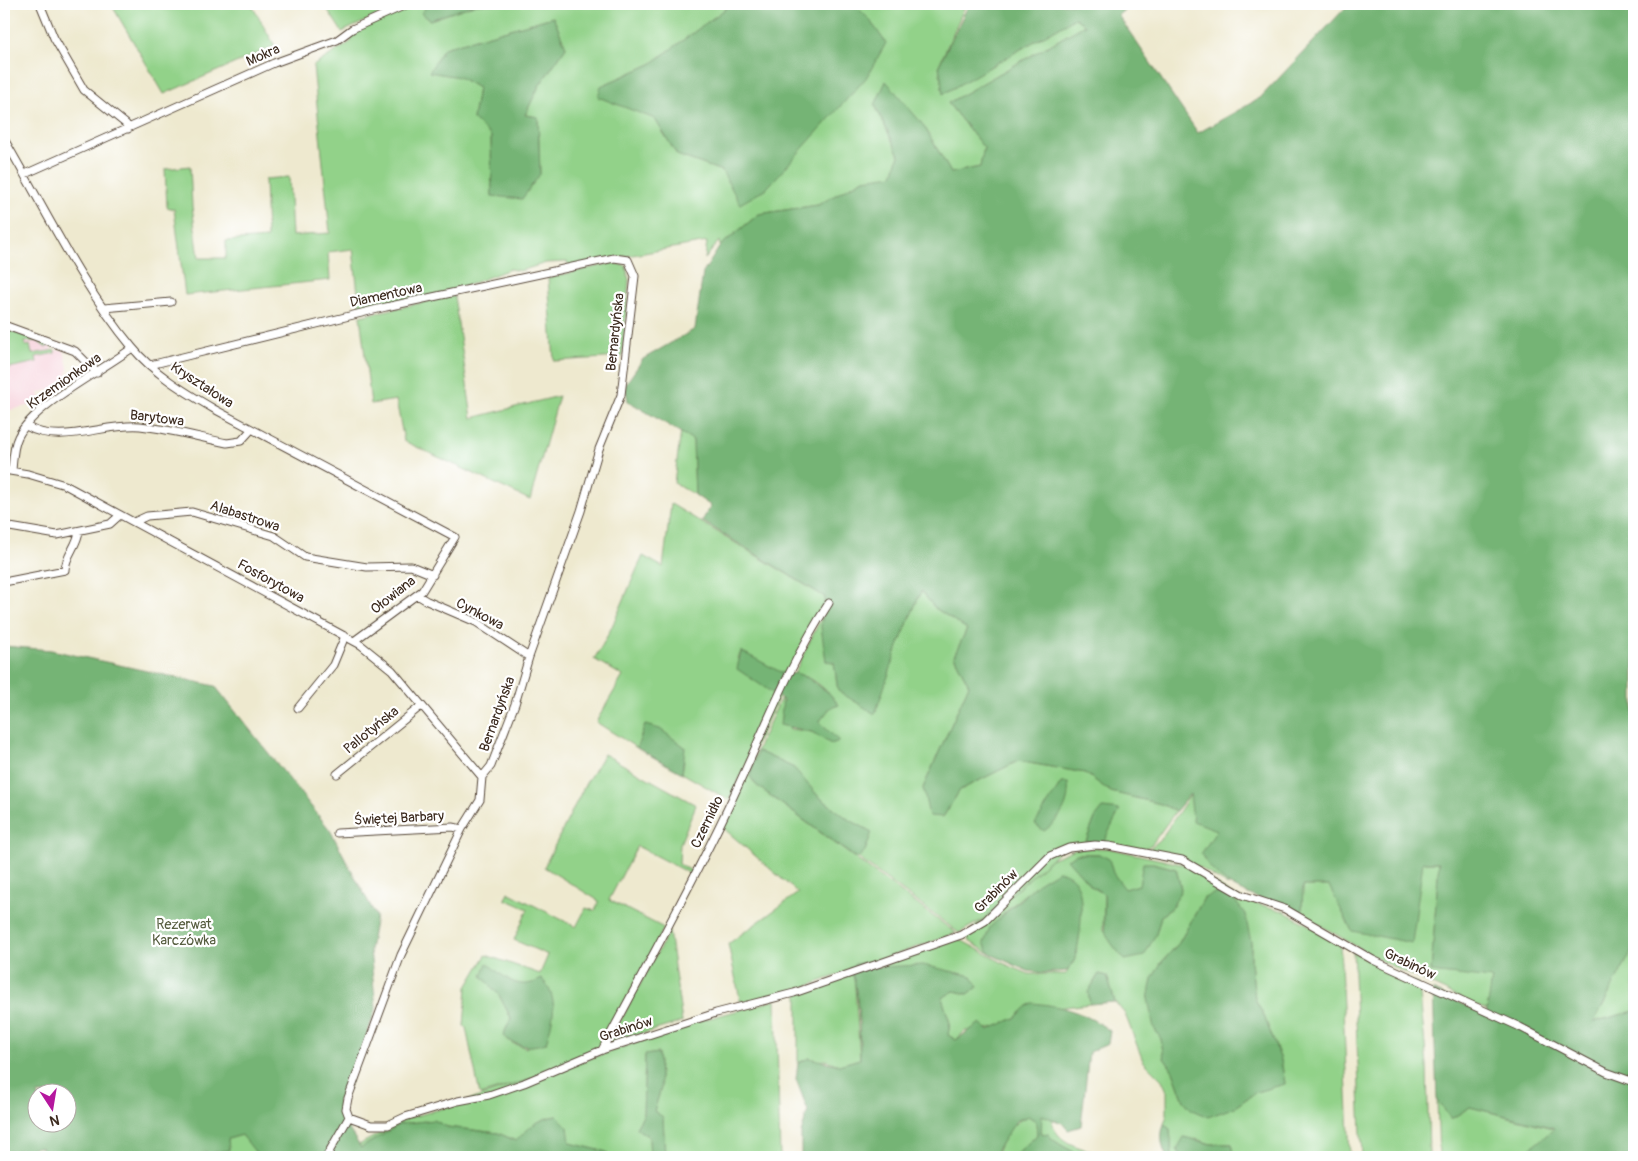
<svg xmlns="http://www.w3.org/2000/svg" width="1638" height="1161" viewBox="0 0 1638 1161" font-family="Pangolin,sans-serif">
	<style>
		.built { fill: #f6cfd9 }
		.green { fill: #92d289; stroke: #667e54; fill-rule: evenodd }
		.forest { fill: #75b475; stroke: #586f4a; fill-rule: evenodd }
		.lines { fill: none; stroke-linecap: round; stroke-linejoin: round }
		.minor-casing { stroke: #564739; stroke-width: 9 }
		.minor { stroke: #fff; stroke-width: 7 }
		.labels { text-anchor: middle; dominant-baseline: central; stroke-width: 4.5; stroke-linejoin: round; paint-order: stroke }
		.street-label { font-size: 14px; fill: #3b2a1e; stroke: #fff }
		.park-label { font-size: 14px; fill: #555c3e; stroke: #fff }
	</style>
	<rect width="100%" height="100%" fill="#fff"/>
	<filter id="ink" filterUnits="userSpaceOnUse"><feTurbulence type="fractalNoise" baseFrequency=".02" numOctaves="2"/><feDisplacementMap in="SourceGraphic" scale="10" xChannelSelector="R" yChannelSelector="G"/><feConvolveMatrix kernelMatrix="1 2 1 2 8 2 1 2 1" color-interpolation-filters="sRGB"/></filter>
	<filter id="wash" filterUnits="userSpaceOnUse"><feTurbulence type="fractalNoise" baseFrequency=".0096" numOctaves="4" result="noise"/><feDisplacementMap in="SourceGraphic" scale="20" xChannelSelector="R" yChannelSelector="G"/><feGaussianBlur stdDeviation="1.12" result="paint"/><feColorMatrix in="noise" values="0 0 0 0 0 0 0 0 0 0 0 0 0 0 0 0 0 1.4 0 .05"/><feComposite in="paint" operator="in"/></filter>
	<g filter="url(#wash)">
		<rect width="100%" height="100%" fill="#eee9cf"/>
		<!-- built -->
		<path class="built" d="M4,330L50,346L52,350H64L68,368L67,377L60,386L39,393L41,399L28,406L6,411L4,435Z"/>
		<!-- green -->
		<path class="green" d="M111,4H251L275,46L164,94Z
			M324,4H402L342,32Z
			M417,4H429L421,13L430,20L476,4H732L651,64L601,86L655,119L677,155L722,171L869,19L854,4H966L939,65L943,93L1075,18L1085,25L948,103L984,148L980,167L951,173L924,126L875,105L899,155L893,176L864,179L818,205L759,214L720,246L719,241L705,259L707,242L570,266L567,262L546,263L520,271L510,269L455,290L360,311L353,249L328,252L330,280L185,295L174,209L167,207L165,169L190,166L192,206L199,258H226V241L267,238L265,179L289,177L292,236L330,233L313,66L352,41L348,34ZM553,17L566,47L539,86L525,115L538,117L540,174L492,196L491,136L473,119L478,88L459,77L444,48Z
			M613,263L626,266L629,280L622,357L554,361L548,278Z
			M454,296L472,418L559,396L530,500L404,441L396,400L371,404L360,316Z
			M4,328L52,346L45,347L37,341L25,342L26,346L30,345L32,354L55,350V353L36,357L37,362L4,369Z
			M681,431L693,440L695,495L674,483Z
			M671,504L825,597L823,609L786,675L741,652L738,658L767,688L779,697L729,800L682,773L684,761L645,725L637,748L596,722L623,676L594,659C615,627 626,591 643,556L663,567Z
			M921,591L935,608L967,629L954,656L969,685L923,788L943,817L960,790L1018,761L1085,773L1111,792L1161,804L1176,811L1152,844L1143,850L1103,843L1095,818L1085,844L1063,848L984,919L959,933L858,858L865,851L871,832L848,819L818,796L794,768L758,751L750,776L756,785L956,933L799,989L741,1004L728,944L798,893L722,827L726,816L781,698L790,729L812,732L831,744L838,741L819,722L830,708L839,705C829,692 811,674 794,674L822,616L826,661L834,662L838,691L899,644Z
			M604,754L696,805L680,844L679,864L692,871L713,833L692,875L637,846L609,900L664,928L601,1047L525,1081L480,1095L466,1028L464,1026L467,987L486,955L540,974L548,955L514,940L528,909L505,899L508,892L576,927L586,908L595,911L599,901L544,867L586,783ZM482,976H503L516,984L530,986L527,1048L514,1044L503,1036L511,1018L499,995Z
			M1191,794L1217,829L1229,886L1198,867L1146,851L1160,840Z
			M1107,848L1190,866L1230,893L1244,900L1283,911L1340,942L1350,1157H1235L1232,1144H1211L1196,1139L1177,1149L1182,1157H1172L1170,1129L1164,1124L1167,1115V1091L1162,1080L1143,1061L1125,1014L1115,1002L1107,976L1099,974C1092,984 1088,991 1090,1004L1021,1012C1007,1027 985,1030 965,1031L956,1040L948,1035L950,1023L942,998L954,991L968,994L978,987L972,976L878,967L957,938L1005,964L1029,974H1066L1075,959L1058,871C1032,887 995,915 984,943L990,954L969,941L966,935L1051,859L1075,849ZM1077,854H1099L1124,890L1139,885L1153,863L1176,869L1181,889L1173,906L1161,916L1156,934L1103,930L1104,894L1091,886L1068,859ZM1204,898L1251,942V962L1255,999L1264,1016L1281,1060L1285,1083L1256,1092L1235,1107L1184,1101L1173,1071L1164,1058L1161,1039V963L1179,943Z
			M1423,862H1439L1431,972L1492,978L1488,1011L1381,961L1298,912L1302,909L1303,886H1330L1352,931Z
			M669,931L682,1022L608,1044Z
			M1634,947V1011L1593,1022Z
			M1353,951L1419,985L1427,1065L1429,1157H1362Z
			M854,973L860,1059L839,1065L826,1060L798,1063V994Z
			M776,1000L780,1157H665L663,1118L654,1111L661,1088L658,1053L645,1055L643,1116L636,1128L649,1137L650,1157H608L606,1152L570,1143L556,1116C539,1118 528,1129 516,1141L498,1133L447,1127L434,1120L400,1124L361,1148L359,1145L405,1119L458,1104L699,1021Z
			M1437,1100L1451,1119L1470,1107L1556,1129L1520,1157H1439Z
			M1042,1114L1052,1119C1054,1141 1076,1147 1095,1152L1097,1157H1079C1070,1147 1057,1146 1048,1134H1041Z
			M1028,1116L1036,1121L1037,1135L1013,1157H961L960,1155L998,1151C1005,1134 1011,1123 1028,1116Z
			M242,1135L257,1153C241,1156 224,1161 209,1153L207,1157H197L205,1150L209,1153L229,1150L228,1139Z"/>
		<!-- forest -->
		<path class="forest" d="M429,4H476L430,20L421,13Z
			M732,4H854L869,19L886,43L866,78L766,189L740,204L722,171L677,155L655,119L598,97L601,86L651,64Z
			M969,4H1132L1118,15L1198,133L1260,98L1349,4H1634V947L1594,1022L1634,1011V1157H1520L1555,1128L1470,1107L1451,1119L1437,1100L1433,990L1486,1016L1492,979L1431,972L1439,862H1423L1412,943L1352,931L1329,886H1303L1302,910L1298,912C1261,897 1222,893 1201,854L1217,830L1193,821L1190,794L1176,811L1161,804L1111,792L1085,773L1018,761L960,790L943,817L929,816L923,788L969,685L954,656L967,629L935,608L921,591L899,644L875,714L838,691L834,662L826,661L821,627L825,597L702,521L711,506L695,495L693,440L628,401L625,385L643,359L695,329L703,273L720,246L759,214L818,205L864,179L893,175L899,155L875,105L886,81L924,126L951,173L980,167L984,148L948,103L1085,25L1075,18L943,94L939,65Z
			M553,17L566,47L539,86L525,115L538,117L540,174L522,199L492,196L491,136L473,119L478,88L459,77L429,72L444,48Z
			M4,646L51,650L215,686L330,830L376,916L370,950L376,1008L348,1089L344,1090L338,1101L341,1117L361,1148L400,1124L434,1120L447,1127L498,1133L516,1141C528,1128 539,1118 557,1116L568,1127L570,1143L607,1152L608,1157H236L256,1153L242,1135L228,1139L229,1150L209,1153L217,1157H207L208,1153L205,1151L197,1157H149L148,1152L144,1151L110,1155L109,1157H42L41,1147L4,1152ZM38,1094H68V1124H38Z
			M741,651L786,675L796,673L808,678L829,693L839,705L830,708L819,722L839,741L831,744L812,732L780,725L783,700L737,669Z
			M645,725L660,729L685,747L682,773L637,748Z
			M758,751L794,768L818,796L848,819L872,832L865,851L857,859L756,785L750,776Z
			M1061,783H1068C1070,804 1061,819 1044,831L1035,824Z
			M1103,808L1120,810L1103,843L1085,844L1095,818Z
			M1077,854H1099L1109,859L1113,873L1125,889L1139,885L1143,863H1153L1176,869L1181,889L1173,906L1161,916L1156,934L1144,956L1125,960C1098,929 1105,931 1104,894L1091,886L1067,859Z
			M1058,871C1066,873 1073,876 1077,884C1085,899 1080,942 1075,958C1074,963 1070,967 1067,971L1043,973L1028,971L990,954L984,943L990,927L1038,883Z
			M1215,893L1232,897L1245,914L1251,942V962L1255,999L1264,1016L1281,1060L1285,1084L1256,1092L1235,1107L1208,1117L1192,1110L1184,1101L1173,1071L1164,1058L1161,1039L1154,1028L1148,999L1152,979L1161,963L1179,943L1204,898Z
			M866,962L878,967L923,965L972,976L978,987L968,994L954,991L942,998L950,1023L948,1035L956,1040L980,1023L988,1030L1015,1018L1031,1003C1060,1005 1087,1013 1110,1031L1108,1044L1089,1052L1081,1126L1068,1130L1062,1123L1042,1115L1041,1133L1048,1134C1057,1146 1070,1147 1079,1157H1013L1037,1135L1036,1121L1028,1116L1016,1121L993,1156L978,1152L961,1155L960,1157H801V1133L808,1111L796,1079L798,1063L809,1058L839,1065L860,1059C860,1042 859,978 849,968L855,964Z
			M487,963C506,978 517,992 542,979C560,999 553,1019 546,1043C528,1048 519,1048 503,1036L511,1018L499,995L482,976Z
			M1099,974L1107,976L1115,1002L1090,1004L1088,992Z
			M658,1053L661,1088L654,1111L663,1117L665,1157H650L649,1137L636,1128L643,1116L645,1055Z
			M1164,1124L1170,1129L1172,1157H1167C1161,1146 1160,1135 1164,1124Z
			M1184,1137L1211,1144H1232L1235,1157H1182L1177,1149Z"/>
	</g>
	<g filter="url(#ink)">
		<g class="lines">
			<defs>
				<path id="minor" d="M40,4L54,38L84,90L126,124L128,129
					M4,139C44,207 82,287 132,347C153,373 185,392 214,409L455,537L422,591L354,641
					M25,174L274,63L337,40L352,29L408,4
					M104,308L171,302
					M4,325L75,351L97,373
					M150,365L386,307L614,258L628,260L635,276L621,395L599,449L581,511L529,657L515,704L491,766L482,777L480,800L462,829L401,955L348,1098L346,1109L349,1117L326,1157
					M26,426C59,446 104,423 140,426C169,429 198,437 227,443L241,441L251,430
					M4,470L28,474L65,485L361,645L392,670L482,777
					M12,471C13,459 13,447 18,437C34,404 102,371 132,348
					M134,522L147,516L192,512L274,536L305,557L367,567L411,566L433,575
					M4,526L57,535L110,524L120,515
					M4,582L65,570C65,556 78,545 79,531
					M417,595L427,601L476,622L529,657
					M298,708L333,665L345,636
					M337,774L421,706
					M337,833L453,827L462,829
					M602,1050C644,971 687,894 725,814C759,744 786,668 829,603
					M349,1117L371,1125H388L405,1117L458,1101L489,1095L524,1083L602,1050L716,1013L794,993L961,935L985,921L1050,856L1069,848L1095,845L1109,846L1182,860L1242,895L1285,909L1373,960L1520,1027L1606,1072L1634,1082"/>
			</defs>
			<!-- minor casing -->
			<use href="#minor" class="minor-casing"/>
			<!-- minor -->
			<use href="#minor" class="minor"/>
		</g>
	</g>
	<g class="labels">
		<!-- street labels -->
		<g class="street-label">
			<text transform="translate(263 55) rotate(-24)">Mokra</text>
			<text transform="translate(386 295) rotate(-12)">Diamentowa</text>
			<text transform="translate(615 332) rotate(-84)">Bernardyńska</text>
			<text transform="translate(64 381) rotate(-35)">Krzemionkowa</text>
			<text transform="translate(202 385) rotate(33)">Kryształowa</text>
			<text transform="translate(157 418) rotate(7)">Barytowa</text>
			<text transform="translate(245 516) rotate(18)">Alabastrowa</text>
			<text transform="translate(271 581) rotate(29)">Fosforytowa</text>
			<text transform="translate(393 595) rotate(-38)">Ołowiana</text>
			<text transform="translate(480 614) rotate(28)">Cynkowa</text>
			<text transform="translate(497 714) rotate(-70)">Bernardyńska</text>
			<text transform="translate(371 730) rotate(-39)">Pallotyńska</text>
			<text transform="translate(399 818) rotate(-3)">Świętej Barbary</text>
			<text transform="translate(707 822) rotate(-64)">Czernidło</text>
			<text transform="translate(996 891) rotate(-45)">Grabinów</text>
			<text transform="translate(1410 964) rotate(25)">Grabinów</text>
			<text transform="translate(626 1029) rotate(-18)">Grabinów</text>
		</g>
		<!-- park labels -->
		<g class="park-label">
			<text x="184" y="924">Rezerwat<tspan x="184" dy="16">Karczówka</tspan></text>
		</g>
	</g>
	<!-- margin -->
	<rect width="1638" height="1161" fill="none" stroke="#fff" stroke-width="20"/>
	<!-- north arrow -->
	<g transform="translate(52 1108) rotate(168)"><circle r="24" fill="#ffffff" stroke="#b1aaa5"/>
	<path d="M0-4L9 19L0 12L-9 19Z" fill="#b5179e"/>
	<text y="-8" font-size="14" font-weight="bold" text-anchor="middle" fill="#3b2a1e">N</text>
	</g>
</svg>
